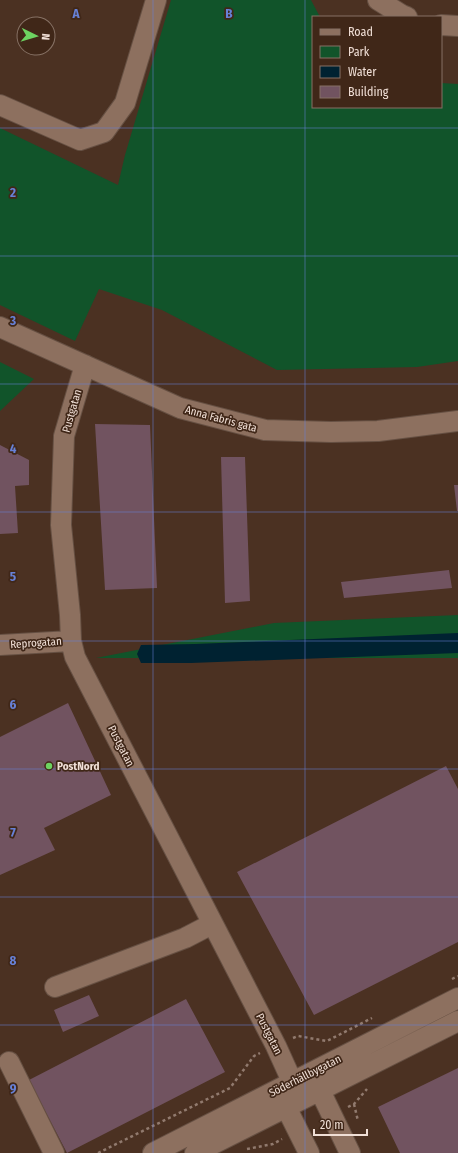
<svg xmlns="http://www.w3.org/2000/svg" width="458" height="1153" viewBox="0 0 458 1153" font-family="'Fira Sans Condensed',sans-serif">
	<style>
		.green { fill: #11542a }
		.water { fill: #002231 }
		.building { fill: #715360 }
		.lines { fill: none; stroke-linecap: round; stroke-linejoin: round }
		.minor-casing { stroke: #665043; stroke-width: 22 }
		.path { stroke: #917a6e; stroke-width: 2.5; stroke-dasharray: 3 3; stroke-linecap: butt }
		.minor { stroke: #8d705f; stroke-width: 20 }
		.grid { fill: none; stroke: #6781d7; stroke-width: 1; stroke-opacity: 0.55 }
		.poi-dot { fill: #6dd361; stroke: #402718; stroke-width: 1.5 }
		.labels { text-anchor: middle; dominant-baseline: central; stroke-width: 3.5; stroke-linejoin: round; paint-order: stroke }
		.street-label { font-size: 11px; fill: #f0dfd6; stroke: #402718 }
		.poi-label { font-size: 11px; font-weight: bold; fill: #f0dfd6; stroke: #402718; text-anchor: start }
		.grid-label { font-size: 13px; text-anchor: middle; font-weight: bold; fill: #6781d7; stroke: #402718; stroke-width: 3.5; stroke-linejoin: round; paint-order: stroke }
	</style>
	<rect width="100%" height="100%" fill="#4b3122"/>
	<!-- green -->
	<path class="green" d="M171,0H311L320,17H313V107H441V83L458,84V361L417,367L277,370L162,310L99,289L75,341L0,305V128L118,185L125,155Z
		M0,362L34,379L0,411Z
		M458,615V658H96L274,623Z"/>
	<!-- water -->
	<path class="water" d="M458,633V653L191,663H141L137,654L141,645L195,644Z"/>
	<!-- building -->
	<path class="building" d="M95,424L150,425L157,588L105,590Z
		M0,445L29,460V485L15,486L18,533L0,534Z
		M221,457H245L250,601L225,603Z
		M454,485H458V511H457Z
		M449,570L452,588L344,598L341,582Z
		M68,703L111,795L44,828L55,850L0,875V737Z
		M446,766L458,789V942L314,1015L237,872Z
		M89,995L99,1016L63,1032L54,1010Z
		M186,999L225,1072L67,1153L29,1080Z
		M458,1068V1153H400L378,1107Z"/>
	<g class="lines">
		<defs>
			<path id="minor" d="M378,0L402,15L407,17
				M441,25L458,26
				M0,105L80,140L104,132L125,103L156,0
				M0,327L180,408L265,430L331,432L378,431L458,421
				M85,365L64,436L61,525L70,615L71,641L75,657L276,1046L300,1099
				M0,645L71,641
				M55,987L185,938L212,924
				M9,1062L54,1153
				M314,1078L350,1153
				M280,1095L309,1153
				M153,1153L458,998
				M195,1153L458,1021"/>
		</defs>
		<!-- minor casing -->
		<use href="#minor" class="minor-casing"/>
		<!-- path -->
		<path class="path" d="M452,979L458,976
			M293,1038L298,1036L327,1041L372,1018
			M354,1104L358,1121
			M348,1107L354,1104L367,1089
			M247,1149L273,1144L282,1139
			M98,1153L230,1088L254,1056L260,1053"/>
		<!-- minor -->
		<use href="#minor" class="minor"/>
	</g>
	<!-- grid -->
	<path class="grid" d="M153,0V1153M305,0V1153M0,128H458M0,256H458M0,384H458M0,512H458M0,641H458M0,769H458M0,897H458M0,1025H458"/>
	<!-- markers -->
	<circle class="poi-dot" cx="49" cy="766" r="4"/>
	<g class="labels">
		<!-- street labels -->
		<g class="street-label">
			<text transform="translate(72 411) rotate(-74)">Pustgatan</text>
			<text transform="translate(221 419) rotate(15)">Anna Fabris gata</text>
			<text transform="translate(36 643) rotate(-4)">Reprogatan</text>
			<text transform="translate(121 746) rotate(63)">Pustgatan</text>
			<text transform="translate(269 1034) rotate(63)">Pustgatan</text>
			<text transform="translate(305 1076) rotate(-27)">Söderhällbygatan</text>
		</g>
		<!-- poi labels -->
		<g class="poi-label">
			<text x="57" y="766">PostNord</text>
		</g>
	</g>
	<g class="grid-label">
		<text x="76" y="18">A</text>
		<text x="229" y="18">B</text>
		<text x="13" y="197">2</text>
		<text x="13" y="325">3</text>
		<text x="13" y="453">4</text>
		<text x="13" y="581">5</text>
		<text x="13" y="709">6</text>
		<text x="13" y="837">7</text>
		<text x="13" y="965">8</text>
		<text x="13" y="1093">9</text>
	</g>
	<!-- legend -->
	<rect x="312" y="16" width="130" height="92" fill="#402718" stroke="#867164"/>
	<rect x="320" y="29" width="20" height="6" fill="#8d705f" stroke="#867164"/>
	<text x="348" y="36" font-size="12" fill="#f0dfd6">Road</text>
	<rect x="320" y="46" width="20" height="12" fill="#11542a" stroke="#867164"/>
	<text x="348" y="56" font-size="12" fill="#f0dfd6">Park</text>
	<rect x="320" y="66" width="20" height="12" fill="#002231" stroke="#867164"/>
	<text x="348" y="76" font-size="12" fill="#f0dfd6">Water</text>
	<rect x="320" y="86" width="20" height="12" fill="#715360" stroke="#867164"/>
	<text x="348" y="96" font-size="12" fill="#f0dfd6">Building</text>
	<!-- north arrow -->
	<g transform="translate(36 36) rotate(95)"><circle r="19" fill="#402718" stroke="#867164"/>
	<path d="M0-3L7 15L0 10L-7 15Z" fill="#6dd361"/>
	<text y="-6" font-size="11" font-weight="bold" text-anchor="middle" fill="#f0dfd6">N</text>
	</g>
	<!-- scale -->
	<path d="M314 1129v6h53v-6" fill="none" stroke="#f0dfd6" stroke-width="2"/>
	<text x="320" y="1129" font-size="12" fill="#f0dfd6" stroke="#402718" stroke-width="3" paint-order="stroke">20 m</text>
</svg>
